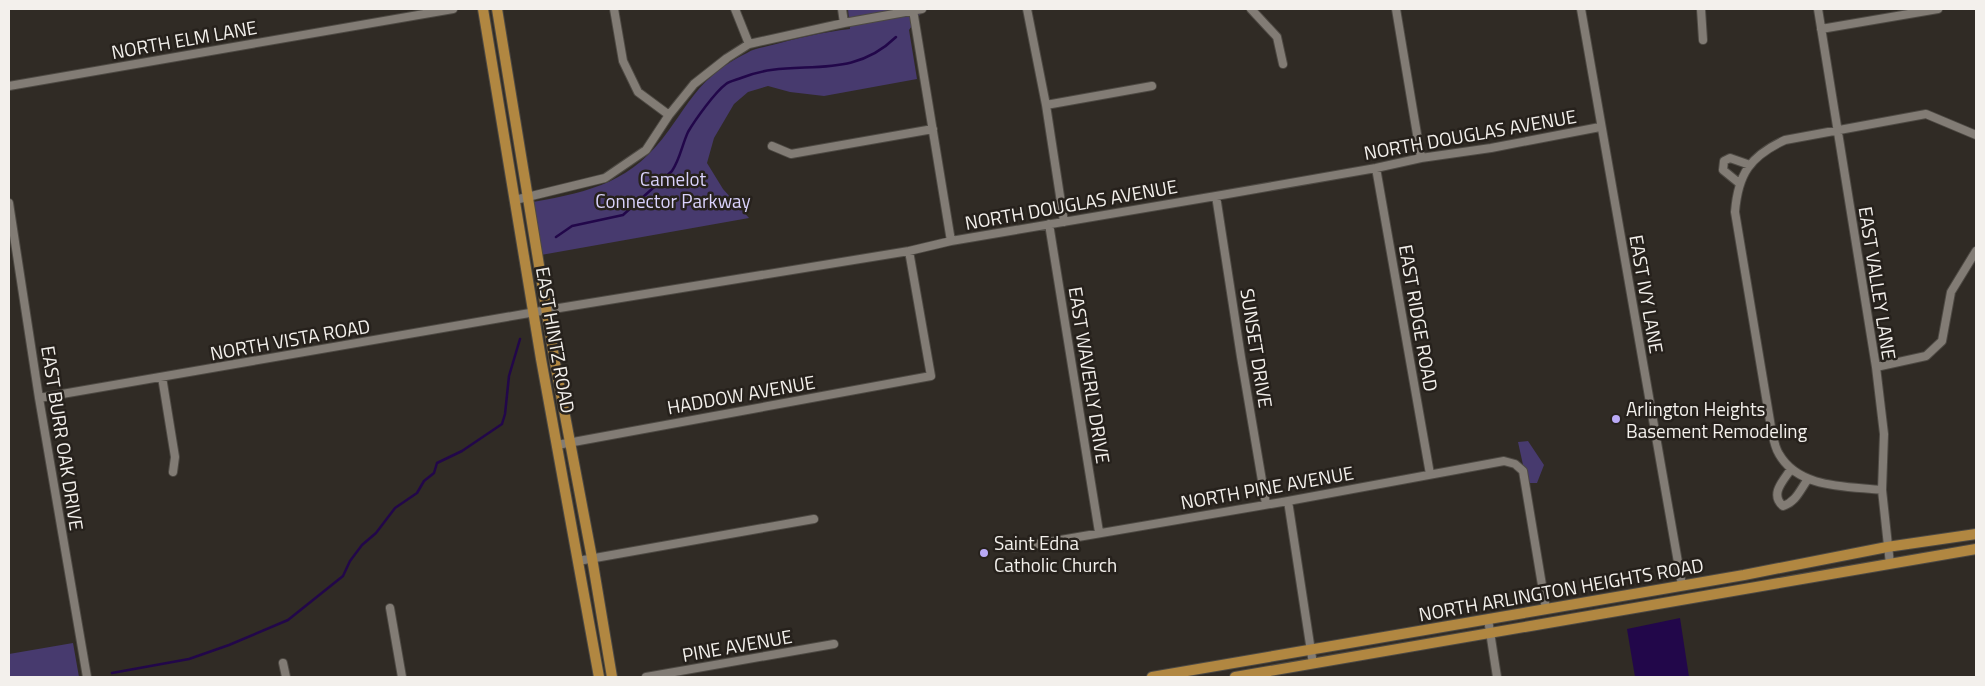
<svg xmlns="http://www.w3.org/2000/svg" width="1985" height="686" viewBox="0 0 1985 686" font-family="'Titillium Web',sans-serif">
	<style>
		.green { fill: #473a6e }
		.water { fill: #22074a }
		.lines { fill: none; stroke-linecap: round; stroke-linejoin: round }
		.stream { stroke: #22074a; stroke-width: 2.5 }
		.minor-casing { stroke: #4d4943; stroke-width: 10 }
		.major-casing { stroke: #4d4943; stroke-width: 12 }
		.minor { stroke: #827c75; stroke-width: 8 }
		.major { stroke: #b18741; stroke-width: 10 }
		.poi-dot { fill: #baaaf6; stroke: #26211c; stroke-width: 2 }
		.labels { text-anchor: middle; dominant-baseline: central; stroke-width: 5; stroke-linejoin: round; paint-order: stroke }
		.street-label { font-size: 19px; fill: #f3f0ec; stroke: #26211c }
		.park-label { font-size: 19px; fill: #dad3fc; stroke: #26211c }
		.poi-label { font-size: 19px; fill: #f3f0ec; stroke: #26211c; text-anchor: start }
	</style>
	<rect width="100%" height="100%" fill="#302b25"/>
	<!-- green -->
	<path class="green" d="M848,9H924L909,30L917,79L824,96L790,92L768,86L748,92L734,104L714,138L707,163L723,189L749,218L541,255L533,202C593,191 632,182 669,130C683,111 694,91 712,76C721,67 735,59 747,53C753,49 761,48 768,46C795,39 823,32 850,29Z
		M1528,441L1544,465L1537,483H1527L1518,442Z
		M73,643L79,677H9V654Z"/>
	<!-- water -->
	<path class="water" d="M1680,618L1689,677H1635L1627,629Z"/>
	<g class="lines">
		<!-- stream -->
		<path class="stream" d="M556,237L572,226L623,215L672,171C680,159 682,145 688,132C695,120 715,92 726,84C730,81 736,80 741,78C794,56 848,84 896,37
			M112,673L189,659L229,645L288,620L343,576L350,561L362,545L376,533L395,508L417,493L424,481L434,473L437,463L462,451L502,424L505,414L509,376L520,339"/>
		<defs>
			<path id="minor" d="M614,9L623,61L638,92L669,115
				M735,9L749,44
				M842,9L844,23
				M1027,9L1046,105L1064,222
				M1251,9L1277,37L1283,64
				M1396,9L1421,158
				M1581,9L1682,585
				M1701,9L1703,40
				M1818,9L1876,367L1884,434L1882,490L1890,564
				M913,10L951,241
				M1821,29L1938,9
				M9,86L453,9
				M1046,105L1152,86
				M772,146L791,154L933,129
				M1376,168L1430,474
				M1739,183L1723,170L1724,161L1730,158L1750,165
				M1216,196L1241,357L1266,504
				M515,200L605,178L646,150L669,115L694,84L727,58L749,44L844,23L922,9
				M9,203L39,398L87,677
				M1049,224L1099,532
				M1876,367L1926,356L1942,341L1951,292L1976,251
				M162,377L175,457L173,472
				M39,398L547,310L909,251L951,241L1216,196L1376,168L1421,158L1491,148L1600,127
				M557,445L931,376L909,251
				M1791,469C1784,480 1769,494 1783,506C1796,502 1800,490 1808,479
				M1882,490C1847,486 1799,489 1779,454C1774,446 1773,436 1771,427L1735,212C1738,174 1750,156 1785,140L1926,114L1976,135
				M1288,501L1313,664
				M1014,548L1288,501L1504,461L1515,464L1523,471L1546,609
				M578,561L814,519
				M390,608L402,677
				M1488,619L1497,677
				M283,663L286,677
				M646,677L834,644"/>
			<path id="major" d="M483,9L541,359L599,677
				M497,9L555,363L592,558L612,677
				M1152,677L1744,575L1887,547L1976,534
				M1235,677L1976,549"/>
		</defs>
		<!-- minor casing -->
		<use href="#minor" class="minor-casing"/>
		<!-- major casing -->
		<use href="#major" class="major-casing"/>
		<!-- minor -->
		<use href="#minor" class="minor"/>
		<!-- major -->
		<use href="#major" class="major"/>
	</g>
	<!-- markers -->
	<g class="poi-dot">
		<circle cx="1616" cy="419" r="5"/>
		<circle cx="984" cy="553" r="5"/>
	</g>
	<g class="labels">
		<!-- street labels -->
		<g class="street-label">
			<text transform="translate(184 39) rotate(-10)">NORTH ELM LANE</text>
			<text transform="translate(1470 134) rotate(-10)">NORTH DOUGLAS AVENUE</text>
			<text transform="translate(1071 204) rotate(-10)">NORTH DOUGLAS AVENUE</text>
			<text transform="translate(1878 283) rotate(81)">EAST VALLEY LANE</text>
			<text transform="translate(1647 294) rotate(80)">EAST IVY LANE</text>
			<text transform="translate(1419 318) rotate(80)">EAST RIDGE ROAD</text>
			<text transform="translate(290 339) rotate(-10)">NORTH VISTA ROAD</text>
			<text transform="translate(556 340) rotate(80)">EAST HINTZ ROAD</text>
			<text transform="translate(1257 348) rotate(81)">SUNSET DRIVE</text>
			<text transform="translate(1090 375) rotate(81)">EAST WAVERLY DRIVE</text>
			<text transform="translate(741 394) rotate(-10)">HADDOW AVENUE</text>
			<text transform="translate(63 438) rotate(81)">EAST BURR OAK DRIVE</text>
			<text transform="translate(1267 487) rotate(-10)">NORTH PINE AVENUE</text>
			<text transform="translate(1561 589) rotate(-10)">NORTH ARLINGTON HEIGHTS ROAD</text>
			<text transform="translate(737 645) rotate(-10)">PINE AVENUE</text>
		</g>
		<!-- park labels -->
		<g class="park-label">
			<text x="673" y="178">Camelot<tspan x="673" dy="22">Connector Parkway</tspan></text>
		</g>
		<!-- poi labels -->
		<g class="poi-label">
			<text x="1626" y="408">Arlington Heights<tspan x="1626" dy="22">Basement Remodeling</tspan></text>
			<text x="994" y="542">Saint Edna<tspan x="994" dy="22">Catholic Church</tspan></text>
		</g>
	</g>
	<!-- border -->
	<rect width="1985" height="686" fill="none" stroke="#f3f0ec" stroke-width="20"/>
</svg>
